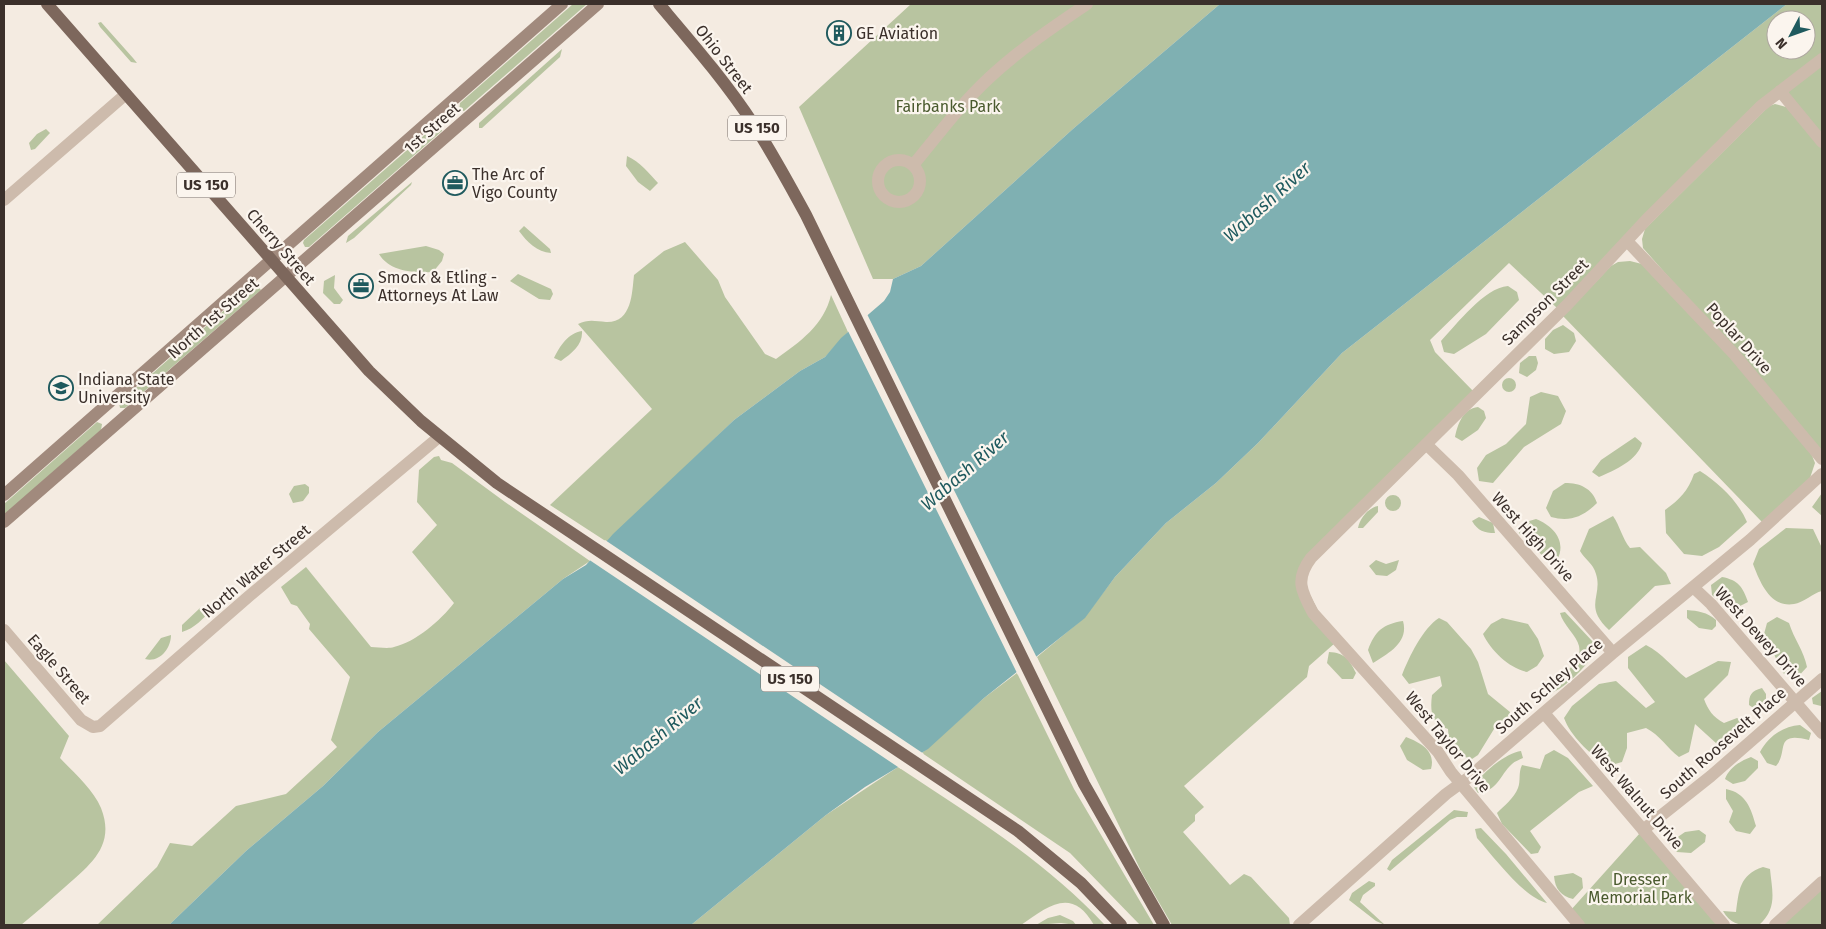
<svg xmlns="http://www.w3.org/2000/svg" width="1826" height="929" viewBox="0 0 1826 929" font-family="'Fira Sans',sans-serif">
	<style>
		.green { fill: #b8c4a0; fill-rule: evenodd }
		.water { fill: #7fb0b2 }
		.pier { fill: #f4ebe1 }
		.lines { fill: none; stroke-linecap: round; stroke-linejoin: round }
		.minor { stroke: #cdbbac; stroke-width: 12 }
		.secondary { stroke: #a18a7d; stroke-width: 12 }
		.primary { stroke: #7d675c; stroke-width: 12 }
		.labels { text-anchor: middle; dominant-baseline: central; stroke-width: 4.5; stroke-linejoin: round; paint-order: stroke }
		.shield { fill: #fbf5ee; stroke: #756b66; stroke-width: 1 }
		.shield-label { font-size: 15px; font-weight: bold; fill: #3b302b }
		.poi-label { font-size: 16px; fill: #3b302b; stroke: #fbf5ee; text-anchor: start }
		.street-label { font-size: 16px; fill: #3b302b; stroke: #fbf5ee }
		.park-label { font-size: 16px; fill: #4a5a2e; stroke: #fbf5ee }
		.water-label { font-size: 18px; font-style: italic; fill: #1f5a5e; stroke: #fbf5ee }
	</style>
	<rect width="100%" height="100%" fill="#f4ebe1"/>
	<!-- green -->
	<path class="green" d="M573,4H587L464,111L459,110L460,103Z
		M911,4H1220L1074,128L921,266L893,279H873L799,107Z
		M1787,4H1822V54L1557,308L1509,263L1430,340L1435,352L1474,392L1298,572L1335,643L1309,666L1307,677L1184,786L1204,807L1195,815V821L1183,832L1230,885L1244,874L1251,877L1289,918L1290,925H1172L1142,873L1037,657L1084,618L1115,577L1166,523L1216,483L1258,443L1342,353ZM1776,20H1806V50H1776Z
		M101,22L133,58L137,63L131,62L100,27L98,23Z
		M562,49L560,57L482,128H479V123Z
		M1822,65V136L1787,92Z
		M1775,104L1786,107L1822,147V451L1643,248L1642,239L1645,229L1769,106Z
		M437,124L441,126L442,131L309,247H305L303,243L304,240Z
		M46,129L50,133L35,149L31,150L29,143L37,134Z
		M627,156C640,162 649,173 658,183L650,191L638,182L626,166Z
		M412,182L411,185L354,238L346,243L348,236Z
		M524,226L550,249L551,253C537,252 527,242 519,231Z
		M685,242L718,280L725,297L765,354L776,359C800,342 824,325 831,295L848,332L825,357L800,371L734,420L607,542L550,505L652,409L578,324C588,319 595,321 606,322C632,323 632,293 634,275L664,251Z
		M426,246L439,250L444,254L442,261L433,272C414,273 390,272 379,254Z
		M1630,261L1642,264L1732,358L1811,453L1815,463L1810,478L1762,522L1563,316L1611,266L1618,262Z
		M518,274L551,289L553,294L550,300L539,299L510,281Z
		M335,275L334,288L343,300L340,304H334L323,293L324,281Z
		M255,283L261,290L125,408H120L119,403Z
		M1508,286L1517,292L1519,300L1486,334L1454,354L1444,352L1441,341C1457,324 1484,288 1508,286Z
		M1563,325L1574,333L1576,341L1569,352L1554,354L1545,349V339L1553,330Z
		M582,331C583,345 572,353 561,361L554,358C560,346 568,333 582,331Z
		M1529,356H1536L1538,363L1536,370L1527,377L1519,373L1520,363Z
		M1502 385a7 7 0 1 1 14 0a7 7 0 1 1-14 0Z
		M1541,392L1558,396L1566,411L1561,424L1524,447L1493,483L1479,481L1477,468L1486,455L1506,444L1526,424L1530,397Z
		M1478,407L1484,411L1486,418L1478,430L1462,441L1455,437C1458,423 1463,409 1478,407Z
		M97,422L102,424L101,430L4,515V504Z
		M1635,437L1642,443C1638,460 1615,470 1599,477L1592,472L1601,460Z
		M439,456L441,460L452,463L505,502L590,561L563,579L378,732L323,786L246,851L169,925H97L157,867L170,843L192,846L236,806L286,794L337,747L331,740L350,677L309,629L310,624L297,606L291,604L281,587L306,567L371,647C378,647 388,649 394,647C416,642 441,620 454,603L412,552L437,525L417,502L419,470L434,457Z
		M1700,471C1719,483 1738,501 1747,522L1719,547L1702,556L1684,554L1666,533L1665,510C1680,499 1688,491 1694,474Z
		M1565,483C1580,483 1592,488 1597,503C1583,517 1570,522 1551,517L1546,508L1553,491Z
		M305,484L309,487V493L303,501L293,503L289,494L294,486Z
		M1822,493V516L1812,507Z
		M1385 503a8 8 0 1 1 16 0a8 8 0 1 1-16 0Z
		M1378,506V512L1363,528H1358C1360,518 1368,508 1378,506Z
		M1613,516C1620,526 1622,538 1630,548L1640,547L1666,573L1671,584L1655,586L1609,630C1583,606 1603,596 1596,574C1593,563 1585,560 1580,551L1589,529Z
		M1479,517L1493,523L1495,533C1484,533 1478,531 1472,521Z
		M1536,519C1554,526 1567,542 1557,560H1547L1519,533L1522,523Z
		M1786,528L1813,529L1822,548V591C1813,593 1803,603 1794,604C1770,608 1760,582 1753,564L1759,549Z
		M1376,560L1386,564L1399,560L1396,570L1387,576L1376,575L1369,566Z
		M1722,577C1738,580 1743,587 1748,602L1738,607L1722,603L1712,595L1711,585Z
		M207,606L212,609C203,619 195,628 182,632V625L200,608Z
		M1687,610C1698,611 1707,612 1716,620V626L1712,630L1699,628L1687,618Z
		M1565,612L1594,643L1596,652C1586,666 1563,692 1545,695C1547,692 1548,687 1550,684C1560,672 1583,667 1579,646C1577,636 1563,625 1560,613Z
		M1777,617L1789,623C1794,639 1804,651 1807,667L1795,680L1783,673L1764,634L1767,623Z
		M1439,618L1447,622L1471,649L1478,662L1488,694L1510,712L1508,721L1494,729L1478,755L1472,759C1455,755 1449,746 1448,729C1431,724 1430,711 1432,695L1442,686L1440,676L1409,684L1402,675C1409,657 1423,628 1439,618Z
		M1502,618L1528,624L1538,639L1544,656L1537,666L1527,672C1509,668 1491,651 1483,634L1491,624Z
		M1403,621C1409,642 1389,653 1373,663L1368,650C1375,631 1383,624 1403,621Z
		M171,635C171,649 159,663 145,659L161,638Z
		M1646,645C1662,653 1672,667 1686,678L1718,661L1731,662L1728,675L1704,699C1708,710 1713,717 1724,723L1737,718L1744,722C1739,736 1731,742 1717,744L1695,724L1689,752L1679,757C1667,748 1660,735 1646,728L1627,733V748L1622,762L1608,766C1591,755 1571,737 1564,718L1572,706L1599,684L1616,681L1646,708L1655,702L1628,668V657Z
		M1329,652C1345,653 1349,659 1356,673L1353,679H1342L1327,663Z
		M4,660L69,736L60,758C74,773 93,789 101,808C116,846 90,865 65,887C50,900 36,913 21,925H4Z
		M1017,673L1074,789L1154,925H1140L1070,853L922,753L984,698Z
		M1762,688L1766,694V707L1758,711L1749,705C1749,695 1751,691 1762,688Z
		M1822,691L1821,706L1813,704L1812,698Z
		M1800,725L1811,733L1809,740C1773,731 1789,752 1776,766L1767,763L1760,752C1768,737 1783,726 1800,725Z
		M1406,737C1421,743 1436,751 1431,769L1423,770L1407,760L1400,746Z
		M1554,750L1568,758L1593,786L1579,792L1530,831L1541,847L1538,853L1531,854L1502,824L1497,813C1504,806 1514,798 1518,788C1521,781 1518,773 1522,765L1540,769L1545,755Z
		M1521,751L1523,758C1519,760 1515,761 1512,764C1499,776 1498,791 1478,793L1474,787C1481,773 1506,753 1521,751Z
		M1751,757L1758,761V768L1745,781L1733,784L1725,779C1729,768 1740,761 1751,757Z
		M898,767C973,817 1043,859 1105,925H1094C1072,886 1048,906 1021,925H691L826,815Z
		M1726,789C1746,793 1751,808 1756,826L1750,834L1736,831L1729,822L1733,811L1726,799Z
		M1454,810L1468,812L1467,817H1457L1450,820L1390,871L1387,869L1392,860Z
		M1481,828L1506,854L1547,903C1523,897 1494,857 1477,838L1475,829Z
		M1699,830L1706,835L1705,842L1691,853L1677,852L1669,843L1685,832Z
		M1640,833L1719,925H1582L1570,911Z
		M1763,867L1770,869C1772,891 1778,908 1759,925C1743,925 1732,927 1723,911L1736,912C1739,891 1739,875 1763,867Z
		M1573,873L1582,878L1583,888L1573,899C1561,896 1555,889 1554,876Z
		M1369,881L1375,883V886L1363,895L1360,902L1385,925L1376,921L1349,900L1352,893Z
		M1822,889V925H1780Z
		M1060,915L1073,921L1076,925L1061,923L1036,925L1048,918Z"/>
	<!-- water -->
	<path class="water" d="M1220,4H1787L1342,353L1258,443L1216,483L1166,523L1115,577L1085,618L984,698L928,749L865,787L826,815L691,925H169L246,851L323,786L378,732L563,579L586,565L613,534L734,420L800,371L825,357L841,338L884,301L890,292L893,279L921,266L1074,128Z"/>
	<!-- pier -->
	<path class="pier" d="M866,312L1038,660L1018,675L847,329Z
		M605,540L924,754L901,769L588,559Z"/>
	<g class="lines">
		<!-- minor -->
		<path class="minor" d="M1780,91L1822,142
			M878 181a21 21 0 1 1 42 0a21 21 0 1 1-42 0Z
			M914,164C938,135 961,104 989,78C1019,50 1053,27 1087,4
			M4,200L126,94
			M1628,242L1734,354L1822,459
			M1427,445L1458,475L1613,653
			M1693,587L1711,604L1822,733
			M4,630L81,720L93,727L100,726L248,597L439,437
			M1544,713L1724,925
			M1643,830L1711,776L1822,679
			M1299,925L1446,794L1468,778L1613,653L1750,540L1822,474
			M1579,925L1451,772L1438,752L1313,613C1301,591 1295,579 1311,558L1567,305L1647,219L1761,106L1822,59
			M1775,925L1822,882"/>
		<!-- secondary -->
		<path class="secondary" d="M4,495L562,4
			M4,522L598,4"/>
		<!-- primary -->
		<path class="primary" d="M47,4L369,371L421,421L497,483L1018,831L1081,883L1121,925
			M659,4C692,43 726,82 754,125C773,154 789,184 806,215L1084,784L1164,925"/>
	</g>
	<!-- icons -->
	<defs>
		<symbol id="building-ring" viewBox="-11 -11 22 22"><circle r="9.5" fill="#fbf5ee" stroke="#1f5a5e" stroke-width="1.5"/><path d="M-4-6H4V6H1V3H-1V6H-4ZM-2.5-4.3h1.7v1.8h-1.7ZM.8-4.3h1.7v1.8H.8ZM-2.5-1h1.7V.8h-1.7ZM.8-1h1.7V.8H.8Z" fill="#1f5a5e"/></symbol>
		<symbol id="office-ring" viewBox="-11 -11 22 22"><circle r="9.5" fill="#fbf5ee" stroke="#1f5a5e" stroke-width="1.5"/><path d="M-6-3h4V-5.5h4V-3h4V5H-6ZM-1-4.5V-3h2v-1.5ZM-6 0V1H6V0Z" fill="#1f5a5e"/></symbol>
		<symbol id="university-ring" viewBox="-11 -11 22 22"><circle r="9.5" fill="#fbf5ee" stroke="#1f5a5e" stroke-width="1.5"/><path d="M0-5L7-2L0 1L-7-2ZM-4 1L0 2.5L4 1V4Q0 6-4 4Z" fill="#1f5a5e"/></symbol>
	</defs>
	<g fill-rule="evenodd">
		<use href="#building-ring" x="825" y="19" width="28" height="28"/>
		<use href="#office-ring" x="441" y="169" width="28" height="28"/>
		<use href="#office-ring" x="347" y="272" width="28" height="28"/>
		<use href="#university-ring" x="47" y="374" width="28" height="28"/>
	</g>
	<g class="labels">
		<!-- shield labels -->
		<g class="shield">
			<rect x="728" y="115.5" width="58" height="25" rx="4"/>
			<rect x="177" y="172.5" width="58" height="25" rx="4"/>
			<rect x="761" y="666.5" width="58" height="25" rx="4"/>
		</g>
		<g class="shield-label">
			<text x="757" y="128">US 150</text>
			<text x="206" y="185">US 150</text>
			<text x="790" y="679">US 150</text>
		</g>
		<!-- poi labels -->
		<g class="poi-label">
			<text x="856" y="33">GE Aviation</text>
			<text x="472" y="174">The Arc of<tspan x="472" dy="18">Vigo County</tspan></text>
			<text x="378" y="277">Smock &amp; Etling -<tspan x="378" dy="18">Attorneys At Law</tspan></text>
			<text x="78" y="379">Indiana State<tspan x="78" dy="18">University</tspan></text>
		</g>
		<!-- street labels -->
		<g class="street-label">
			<text transform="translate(724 59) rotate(52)">Ohio Street</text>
			<text transform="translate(432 128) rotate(-41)">1st Street</text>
			<text transform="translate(281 247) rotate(49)">Cherry Street</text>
			<text transform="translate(1545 302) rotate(-45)">Sampson Street</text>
			<text transform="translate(213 318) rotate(-41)">North 1st Street</text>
			<text transform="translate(1739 338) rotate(48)">Poplar Drive</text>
			<text transform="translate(1533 537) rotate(48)">West High Drive</text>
			<text transform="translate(256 571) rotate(-40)">North Water Street</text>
			<text transform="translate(1761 637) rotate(48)">West Dewey Drive</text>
			<text transform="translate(59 669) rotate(49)">Eagle Street</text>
			<text transform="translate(1549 686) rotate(-41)">South Schley Place</text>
			<text transform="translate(1448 742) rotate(51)">West Taylor Drive</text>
			<text transform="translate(1723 743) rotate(-41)">South Roosevelt Place</text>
			<text transform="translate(1637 797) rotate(49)">West Walnut Drive</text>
		</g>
		<!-- park labels -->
		<g class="park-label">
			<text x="948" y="106">Fairbanks Park</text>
			<text x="1640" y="879">Dresser<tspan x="1640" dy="18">Memorial Park</tspan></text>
		</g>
		<!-- water labels -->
		<g class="water-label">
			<text transform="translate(1267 202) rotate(-42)">Wabash River</text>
			<text transform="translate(965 471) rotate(-41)">Wabash River</text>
			<text transform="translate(658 736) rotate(-40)">Wabash River</text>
		</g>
	</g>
	<!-- border -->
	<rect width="1826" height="929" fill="none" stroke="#3b302b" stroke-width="10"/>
	<!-- north arrow -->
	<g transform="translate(1791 35) rotate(229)"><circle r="24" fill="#fbf5ee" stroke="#aea6a0"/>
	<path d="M0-4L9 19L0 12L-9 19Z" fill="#1f5a5e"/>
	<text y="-8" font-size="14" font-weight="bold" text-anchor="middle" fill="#3b302b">N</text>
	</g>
</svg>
